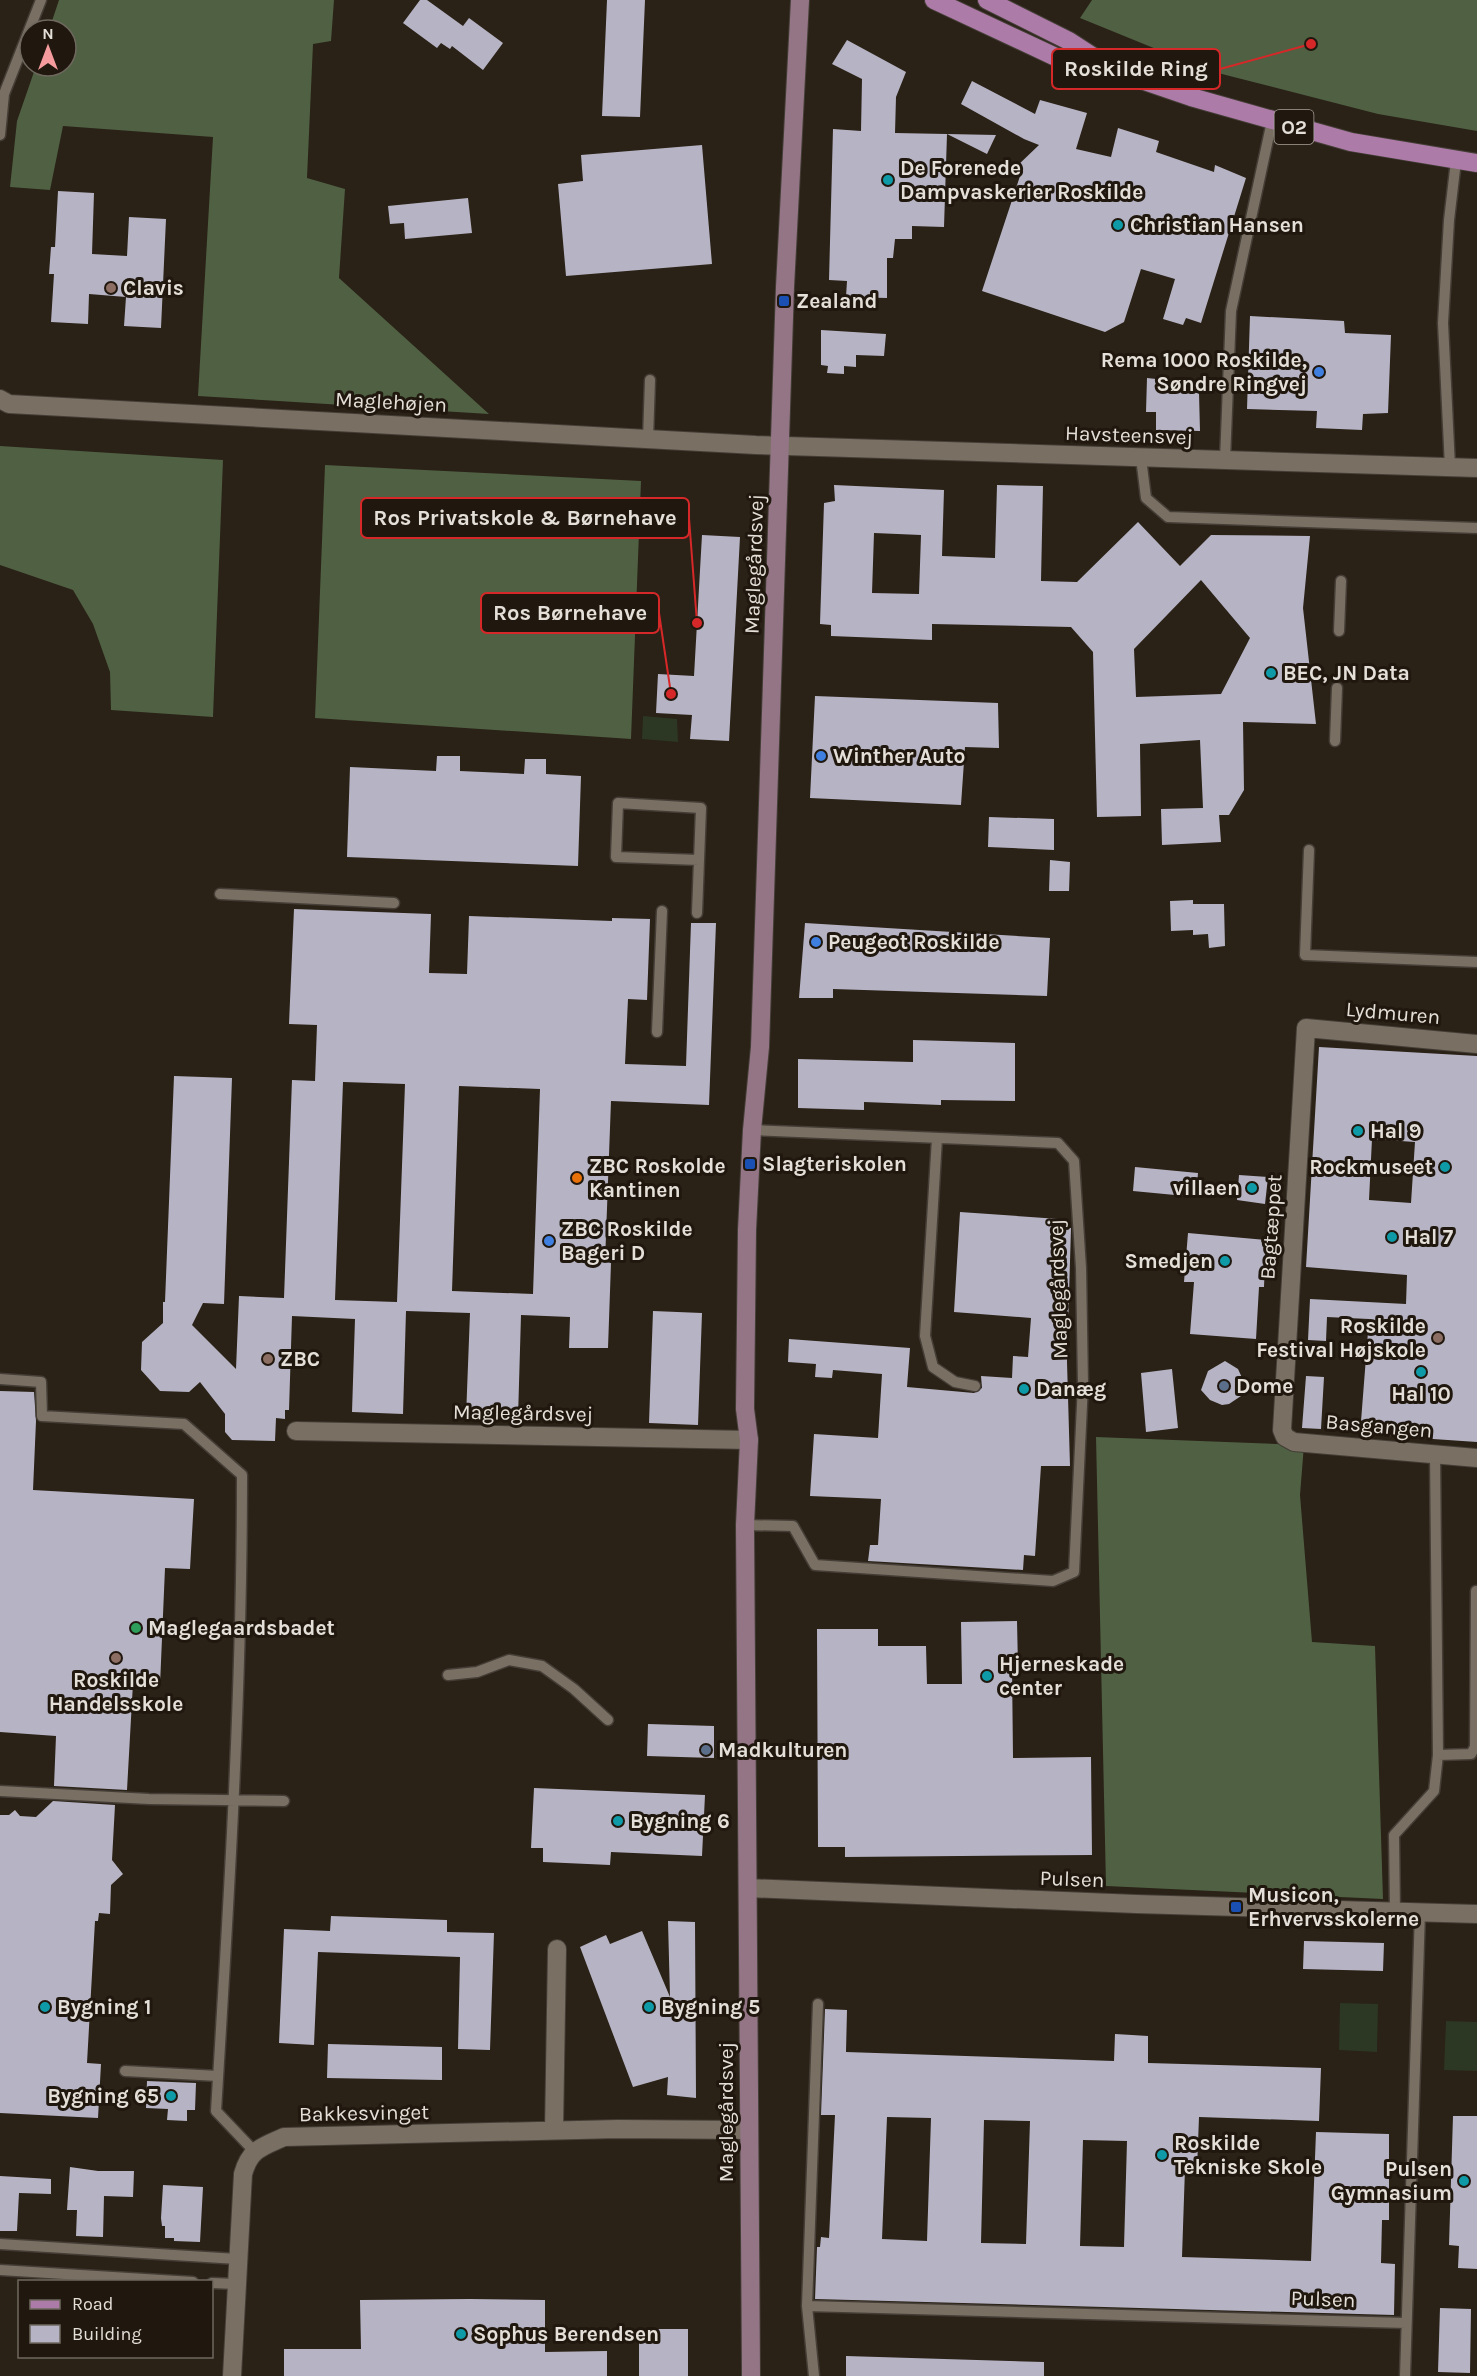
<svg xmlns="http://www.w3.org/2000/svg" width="1477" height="2376" viewBox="0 0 1477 2376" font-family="Karla,sans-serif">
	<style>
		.green { fill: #2c3823 }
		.forest { fill: #4f6043 }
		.building { fill: #b6b4c4; fill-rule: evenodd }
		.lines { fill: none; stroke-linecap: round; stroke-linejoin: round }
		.lane-casing { stroke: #443e36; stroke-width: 13 }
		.street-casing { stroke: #443e36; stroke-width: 20 }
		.secondary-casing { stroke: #443e36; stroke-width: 20 }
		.primary-casing { stroke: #443e36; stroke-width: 20 }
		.lane { stroke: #796f63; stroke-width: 10 }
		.street { stroke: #796f63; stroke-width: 18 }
		.secondary { stroke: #937586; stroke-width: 18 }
		.primary { stroke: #ad7ba8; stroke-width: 18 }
		.culture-dot { fill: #0f9aa8; stroke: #20180e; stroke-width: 2 }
		.education-dot { fill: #8d6e63; stroke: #20180e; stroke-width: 2 }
		.transit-dot { fill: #1a4fb4; stroke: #20180e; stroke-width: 2 }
		.shop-dot { fill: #3f7fe0; stroke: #20180e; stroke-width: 2 }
		.food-dot { fill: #e8710a; stroke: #20180e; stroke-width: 2 }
		.service-dot { fill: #5c6f8a; stroke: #20180e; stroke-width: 2 }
		.leisure-dot { fill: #2e9e5b; stroke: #20180e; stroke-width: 2 }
		.labels { text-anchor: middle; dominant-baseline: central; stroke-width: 6; stroke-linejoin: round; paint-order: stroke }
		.shield { fill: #20180e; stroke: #a9a39b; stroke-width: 1.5 }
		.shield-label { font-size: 20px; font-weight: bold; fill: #e4dfd8 }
		.poi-label { font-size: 21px; font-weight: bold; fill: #e4dfd8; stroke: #20180e; text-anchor: start }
		.street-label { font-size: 21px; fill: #e4dfd8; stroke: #20180e }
		.leader { fill: none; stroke: #d62828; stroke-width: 2 }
		.callout-dot { fill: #d62828; stroke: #20180e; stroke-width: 2 }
		.callout { fill: #20180e; stroke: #d62828; stroke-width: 2 }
		.callout-label { font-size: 22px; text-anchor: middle; font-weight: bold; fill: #e4dfd8 }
	</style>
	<rect width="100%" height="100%" fill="#2a2117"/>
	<!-- green -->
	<path class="green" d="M643,716L677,719L678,742L642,739Z
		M1340,2003L1378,2004L1377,2052L1339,2050Z
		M1446,2021L1477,2022V2071L1444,2070Z"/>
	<!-- forest -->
	<path class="forest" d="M59,0H334L331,41L313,44L307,178L345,189L339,278L489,414L198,396L213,137L63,126L50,190L10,187L17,121L36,66H66V30H49Z
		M1092,0H1477V131L1378,114L1210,71L1080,18Z
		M0,446L223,460L213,717L111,710L110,672L93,624L73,590L0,565Z
		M325,465L641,481L631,739L315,718Z
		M1096,1437L1304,1445L1300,1495L1312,1642L1375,1646L1383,1899L1106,1886Z"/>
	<!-- building -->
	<path class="building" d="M420,0H427L463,26L469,18L503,43L483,70L452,46L450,49L441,43L437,48L403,23Z
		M607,0H645L640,117L602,116Z
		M847,40L906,72L896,97L895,133L947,134L944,227L912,226V239H895L893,258H887V298L846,297L847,281L829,280L833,129L861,131L862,79L832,64Z
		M972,81L1035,114L1040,100L1087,113L1076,149L1111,157L1118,128L1159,141L1156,152L1214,172L1215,165L1246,178L1201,323L1186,318L1183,325L1163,319L1175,279L1141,269L1124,322L1105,332L982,291L1021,173L1013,170L1039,145L1024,139L961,104Z
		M947,134L996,135L987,154Z
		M702,145L712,264L566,276L558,184L583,181L581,155Z
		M58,191L94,193L92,254L127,256L129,217L166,219L161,328L124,326L126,297L89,294L88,324L51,322L54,274H49L51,247H55Z
		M468,198L472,233L405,239L404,223L390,224L388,206Z
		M1250,316L1344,321L1345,333L1391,335L1388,413L1363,414L1362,430L1316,428L1317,411L1247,409Z
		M821,330L886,334L884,356L856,355V367L844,366V374L827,373L828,366L821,365Z
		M1147,378L1175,381V392L1199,393L1200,431L1156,430V412H1146Z
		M834,485L944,490L942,556L995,558L997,485L1043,486L1041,581L1077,582L1138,522L1180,566L1211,535L1310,536L1303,608L1316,724L1243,722L1244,790L1229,815H1219L1221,842L1162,845L1161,809L1203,808L1200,740L1140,744L1141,816L1097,817L1093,652L1071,627L932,624V640L831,636V625L820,624L824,503L835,501ZM874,533L921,535L919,594L872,593ZM1201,580L1250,638L1221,694L1136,697L1134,649Z
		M702,535L740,537L729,741L690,739L692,715L656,713L658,674L694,676Z
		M815,696L998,703L999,748L965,747L961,805L810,798Z
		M437,756H460V771L524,774L525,759H546V774L581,776L578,866L347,857L350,767L436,771Z
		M989,817L1054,819V850L988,847Z
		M1050,860L1070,862L1069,891H1049Z
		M1193,900V904H1224L1225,946L1209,948L1208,934L1193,935V930L1171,931L1170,901Z
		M294,909L431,914L429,973L467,974L469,916L612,921V918L650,919L647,1000L628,999L625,1064L686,1066L691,923H716L709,1105L611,1101L605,1262L611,1263L608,1348H569L570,1317L521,1315L518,1418L466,1417L470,1313L406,1311L403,1414L352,1412L355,1319L292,1316L289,1410H285V1419L276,1418L275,1441L232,1440L225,1432V1414L200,1382L189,1392L160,1391L141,1370L142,1342L163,1323V1302H165L174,1076L232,1078L224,1304L203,1303L192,1325L236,1369L239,1296L284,1298L292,1080L315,1081L317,1025L289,1024ZM343,1082L405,1084L397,1302L335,1300ZM459,1086L540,1089L533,1294L452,1291Z
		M805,923L1050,938L1047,996L833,989V998H799Z
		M913,1040L1015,1043V1101L941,1100V1105L864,1102V1110L798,1108V1059L913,1062Z
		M1319,1047L1477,1056V1442L1360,1434L1369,1319L1327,1317L1326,1341L1308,1340L1310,1299L1406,1304L1407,1275L1306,1267ZM1372,1139L1415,1142L1411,1203L1369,1200Z
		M1135,1167L1198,1173L1196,1197L1133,1191Z
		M1239,1175L1268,1177L1265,1204L1237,1200Z
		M960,1212L1059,1219V1228H1071L1067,1362L1070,1466H1041L1035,1556L1024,1555L1023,1570L868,1561L870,1545H878L881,1499L810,1496L814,1434L878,1438L882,1374L833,1370L832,1378L815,1377L816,1364L788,1362L789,1339L910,1348L907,1387L974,1393L982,1388L981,1376L1012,1378L1013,1356L1028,1357L1031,1318L954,1312Z
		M1188,1233L1266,1240L1264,1287H1259L1256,1339L1190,1334L1194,1282H1184Z
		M653,1311L702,1313L698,1425L649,1423Z
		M1225,1361L1238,1369L1244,1382L1241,1396L1229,1404L1222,1405L1210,1400L1201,1390L1208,1371Z
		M1172,1369L1178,1428L1146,1432L1141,1373Z
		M1306,1376L1324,1377L1321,1429L1302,1428Z
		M0,1391L34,1392L36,1421L33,1490L194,1499L190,1569L165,1568L160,1685L133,1683L127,1790L54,1786L56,1736L0,1732Z
		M1017,1621L1018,1667H1012L1013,1758L1091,1757L1092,1855L845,1857V1847H818L817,1629H878V1646H926L927,1684H962L961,1622Z
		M648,1724L714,1726V1758L647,1756Z
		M534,1788L705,1795L702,1856L611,1852L610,1865L543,1862V1848H531Z
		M53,1801L115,1805L112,1860L123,1874L111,1885L110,1914L99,1913L98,1921H95L87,2063L101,2064L98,2118L0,2113V1815H9L15,1810L20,1816L36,1817Z
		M331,1916L447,1920V1932L494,1933L490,2050L458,2049L460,1957L318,1952L314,2045L279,2043L284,1929L330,1931Z
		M668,1921L695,1922L696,2098L667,2095L668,2077L633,2087L580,1947L606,1935L610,1944L642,1931L670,1997Z
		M1304,1941L1384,1943L1383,1971L1303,1969Z
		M825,2009L847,2010L846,2052L1114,2061L1115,2034L1132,2035L1148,2036V2063L1321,2068L1319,2121L1199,2117L1197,2169L1185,2168L1182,2257L1311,2261L1316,2132L1389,2134V2220H1382L1381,2263L1395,2264L1394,2315L815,2299L817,2247H820L821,2237L829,2238L835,2115H821ZM887,2117L931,2118L927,2241L882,2239ZM984,2120L1030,2121L1026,2244L981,2243ZM1083,2140L1127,2141L1124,2247L1080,2246Z
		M328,2044L442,2047V2080L327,2078Z
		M147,2081L196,2083L195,2110H187V2121L167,2120L168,2109L146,2108Z
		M1453,2116H1477V2269L1458,2268L1459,2246L1449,2245Z
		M70,2167L98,2171H134L133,2197L104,2196L103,2237L76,2236L77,2210H67Z
		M0,2176L51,2179V2194L19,2193L17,2231H0Z
		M163,2185L203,2187L200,2242L174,2241V2238H165V2226H162L161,2218Z
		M470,2299L545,2300V2352L607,2351V2376H284V2349H361L360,2300Z
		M1440,2308L1471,2309L1470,2373L1438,2372Z
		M639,2329H688V2376H639Z
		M846,2356L1044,2362V2376H846Z"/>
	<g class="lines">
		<defs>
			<path id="lane" d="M0,135L4,94L41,0
				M648,439L650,380
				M1141,458L1146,498L1168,517L1477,528
				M1225,460L1231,311L1272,121
				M1450,467L1443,323L1449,220L1456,161
				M1339,631L1341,581
				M1335,741L1337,688
				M1309,850L1305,955L1477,962
				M220,894L394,903
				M697,913L701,808L618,803L616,857L699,860
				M657,1032L662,911
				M937,1138L925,1336L933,1367L955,1382L975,1386
				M0,1379L41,1382L42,1416L184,1424L242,1475C242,1688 229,1900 216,2111L254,2151
				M745,1525L793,1526L815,1565L1053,1581L1074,1572L1083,1384L1081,1268L1074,1161L1058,1143L752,1130
				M448,1675L477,1672L509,1660L542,1666L574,1689L608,1720
				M1438,1755L1471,1754L1475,1747L1476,1591
				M0,1791L149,1799L284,1801
				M1395,1911L1394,1835L1434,1791L1438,1755L1435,1454
				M125,2071L218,2076
				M0,2244L237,2259
				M0,2270L193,2282
				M212,2283L236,2284
				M807,2306L1406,2323
				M814,2376L807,2306L818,2004
				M1405,2376L1420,1912"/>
			<path id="street" d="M0,399L9,404L756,445L1477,468
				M1477,1044L1306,1028L1282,1430L1285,1437L1294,1442L1477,1458
				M296,1431L749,1440
				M748,1888L1136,1904L1477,1914
				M554,2130L557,1949
				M232,2376L243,2174C250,2149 262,2147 284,2137L618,2129L748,2130"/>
			<path id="secondary" d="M751,2376L745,1525L749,1440L745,1409L747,1230L752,1130L760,1047L785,287L800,0"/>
			<path id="primary" d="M934,0L1060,59L1115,71L1191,97L1351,142L1477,163
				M987,0L1069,41L1106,65"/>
		</defs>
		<!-- lane casing -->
		<use href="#lane" class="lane-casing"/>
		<!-- street casing -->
		<use href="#street" class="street-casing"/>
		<!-- secondary casing -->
		<use href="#secondary" class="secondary-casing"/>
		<!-- primary casing -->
		<use href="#primary" class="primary-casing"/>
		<!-- lane -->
		<use href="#lane" class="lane"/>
		<!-- street -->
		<use href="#street" class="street"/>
		<!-- secondary -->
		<use href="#secondary" class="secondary"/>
		<!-- primary -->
		<use href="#primary" class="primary"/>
	</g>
	<!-- markers -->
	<g class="culture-dot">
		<circle cx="888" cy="180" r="6"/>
		<circle cx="1118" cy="225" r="6"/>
		<circle cx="1271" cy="673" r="6"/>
		<circle cx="1358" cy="1131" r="6"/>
		<circle cx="1445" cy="1167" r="6"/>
		<circle cx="1252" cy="1188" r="6"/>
		<circle cx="1392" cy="1237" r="6"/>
		<circle cx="1225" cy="1261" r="6"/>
		<circle cx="1421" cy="1372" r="6"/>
		<circle cx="1024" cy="1389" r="6"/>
		<circle cx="987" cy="1676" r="6"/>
		<circle cx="618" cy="1821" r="6"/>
		<circle cx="45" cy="2007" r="6"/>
		<circle cx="649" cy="2007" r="6"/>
		<circle cx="171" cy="2096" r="6"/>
		<circle cx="1162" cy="2155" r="6"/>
		<circle cx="1464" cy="2181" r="6"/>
		<circle cx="461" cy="2334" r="6"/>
	</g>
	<g class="education-dot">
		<circle cx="111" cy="288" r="6"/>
		<circle cx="1438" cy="1338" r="6"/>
		<circle cx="268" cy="1359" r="6"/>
		<circle cx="116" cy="1658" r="6"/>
	</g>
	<g class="transit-dot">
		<rect x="778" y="295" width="12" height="12" rx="3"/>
		<rect x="744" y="1158" width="12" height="12" rx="3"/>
		<rect x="1230" y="1901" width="12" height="12" rx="3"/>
	</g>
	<g class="shop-dot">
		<circle cx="1319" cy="372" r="6"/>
		<circle cx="821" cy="756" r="6"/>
		<circle cx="816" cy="942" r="6"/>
		<circle cx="549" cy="1241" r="6"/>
	</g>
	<circle class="food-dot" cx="577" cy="1178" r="6"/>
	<g class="service-dot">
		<circle cx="1224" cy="1386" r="6"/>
		<circle cx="706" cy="1750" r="6"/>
	</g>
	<circle class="leisure-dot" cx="136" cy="1628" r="6"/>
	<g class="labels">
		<!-- shield labels -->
		<rect class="shield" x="1274.5" y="110" width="39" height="34" rx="4.5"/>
		<g class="shield-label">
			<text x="1294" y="127">O2</text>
		</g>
		<!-- poi labels -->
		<g class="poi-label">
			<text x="900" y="168">De Forenede<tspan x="900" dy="24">Dampvaskerier Roskilde</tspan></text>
			<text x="1130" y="225">Christian Hansen</text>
			<text x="123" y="288">Clavis</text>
			<text x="796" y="301">Zealand</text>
			<text x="1307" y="360" text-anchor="end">Rema 1000 Roskilde,<tspan x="1307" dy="24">Søndre Ringvej</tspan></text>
			<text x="1283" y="673">BEC, JN Data</text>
			<text x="833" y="756">Winther Auto</text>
			<text x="828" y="942">Peugeot Roskilde</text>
			<text x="1370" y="1131">Hal 9</text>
			<text x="762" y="1164">Slagteriskolen</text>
			<text x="589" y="1166">ZBC Roskolde<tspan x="589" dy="24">Kantinen</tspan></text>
			<text x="1433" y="1167" text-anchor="end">Rockmuseet</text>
			<text x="1240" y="1188" text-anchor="end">villaen</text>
			<text x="561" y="1229">ZBC Roskilde<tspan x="561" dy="24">Bageri D</tspan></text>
			<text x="1404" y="1237">Hal 7</text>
			<text x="1213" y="1261" text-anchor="end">Smedjen</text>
			<text x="1426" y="1326" text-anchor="end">Roskilde<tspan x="1426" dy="24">Festival Højskole</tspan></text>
			<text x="280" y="1359">ZBC</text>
			<text x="1236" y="1386">Dome</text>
			<text x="1036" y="1389">Danæg</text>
			<text x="1421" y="1394" text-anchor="middle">Hal 10</text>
			<text x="148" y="1628">Maglegaardsbadet</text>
			<text x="999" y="1664">Hjerneskade<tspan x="999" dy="24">center</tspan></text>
			<text x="116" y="1680" text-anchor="middle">Roskilde<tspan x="116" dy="24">Handelsskole</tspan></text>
			<text x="718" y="1750">Madkulturen</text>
			<text x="630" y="1821">Bygning 6</text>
			<text x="1248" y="1895">Musicon,<tspan x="1248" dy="24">Erhvervsskolerne</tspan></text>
			<text x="57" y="2007">Bygning 1</text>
			<text x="661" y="2007">Bygning 5</text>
			<text x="159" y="2096" text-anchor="end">Bygning 65</text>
			<text x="1174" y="2143">Roskilde<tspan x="1174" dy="24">Tekniske Skole</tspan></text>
			<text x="1452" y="2169" text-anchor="end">Pulsen<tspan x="1452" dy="24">Gymnasium</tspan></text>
			<text x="473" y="2334">Sophus Berendsen</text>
		</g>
		<!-- street labels -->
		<g class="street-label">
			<text transform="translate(391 402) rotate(3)">Maglehøjen</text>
			<text transform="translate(1129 435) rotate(2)">Havsteensvej</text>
			<text transform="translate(754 564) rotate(-88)">Maglegårdsvej</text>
			<text transform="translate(1393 1013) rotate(5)">Lydmuren</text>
			<text transform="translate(1271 1227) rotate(-86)">Bagtæppet</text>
			<text transform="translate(1058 1289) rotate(-92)">Maglegårdsvej</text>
			<text transform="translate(523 1413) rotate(1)">Maglegårdsvej</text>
			<text transform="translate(1379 1426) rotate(5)">Basgangen</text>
			<text transform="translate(1072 1879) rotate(2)">Pulsen</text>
			<text transform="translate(726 2112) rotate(-90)">Maglegårdsvej</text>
			<text transform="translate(364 2113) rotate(-1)">Bakkesvinget</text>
			<text transform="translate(1323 2299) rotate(2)">Pulsen</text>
		</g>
	</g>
	<!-- callouts -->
	<path class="leader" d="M1311 44L1220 69M697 623L689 518M671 694L659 613"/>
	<g class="callout-dot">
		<circle cx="1311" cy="44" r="6"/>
		<circle cx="697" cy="623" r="6"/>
		<circle cx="671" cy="694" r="6"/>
	</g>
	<g class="callout">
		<rect x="1052" y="49" width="168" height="40" rx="6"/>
		<rect x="361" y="498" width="328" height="40" rx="6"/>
		<rect x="481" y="593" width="178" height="40" rx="6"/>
	</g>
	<g class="callout-label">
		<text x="1136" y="76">Roskilde Ring</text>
		<text x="525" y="525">Ros Privatskole &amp; Børnehave</text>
		<text x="570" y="620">Ros Børnehave</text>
	</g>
	<!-- legend -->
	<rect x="18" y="2280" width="195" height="78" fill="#20180e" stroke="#6e685f" stroke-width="1.5"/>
	<rect x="30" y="2300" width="30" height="9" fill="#ad7ba8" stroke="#6e685f" stroke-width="1.5"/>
	<text x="72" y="2310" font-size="18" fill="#e4dfd8">Road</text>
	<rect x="30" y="2325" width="30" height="18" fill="#b6b4c4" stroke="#6e685f" stroke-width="1.5"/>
	<text x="72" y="2340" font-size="18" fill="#e4dfd8">Building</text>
	<!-- north arrow -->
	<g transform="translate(48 48)"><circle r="28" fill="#20180e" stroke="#6e685f" stroke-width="1.5"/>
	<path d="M0-4.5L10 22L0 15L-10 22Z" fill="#f59b9e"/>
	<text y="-9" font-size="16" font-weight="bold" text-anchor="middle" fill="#e4dfd8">N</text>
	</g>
</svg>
